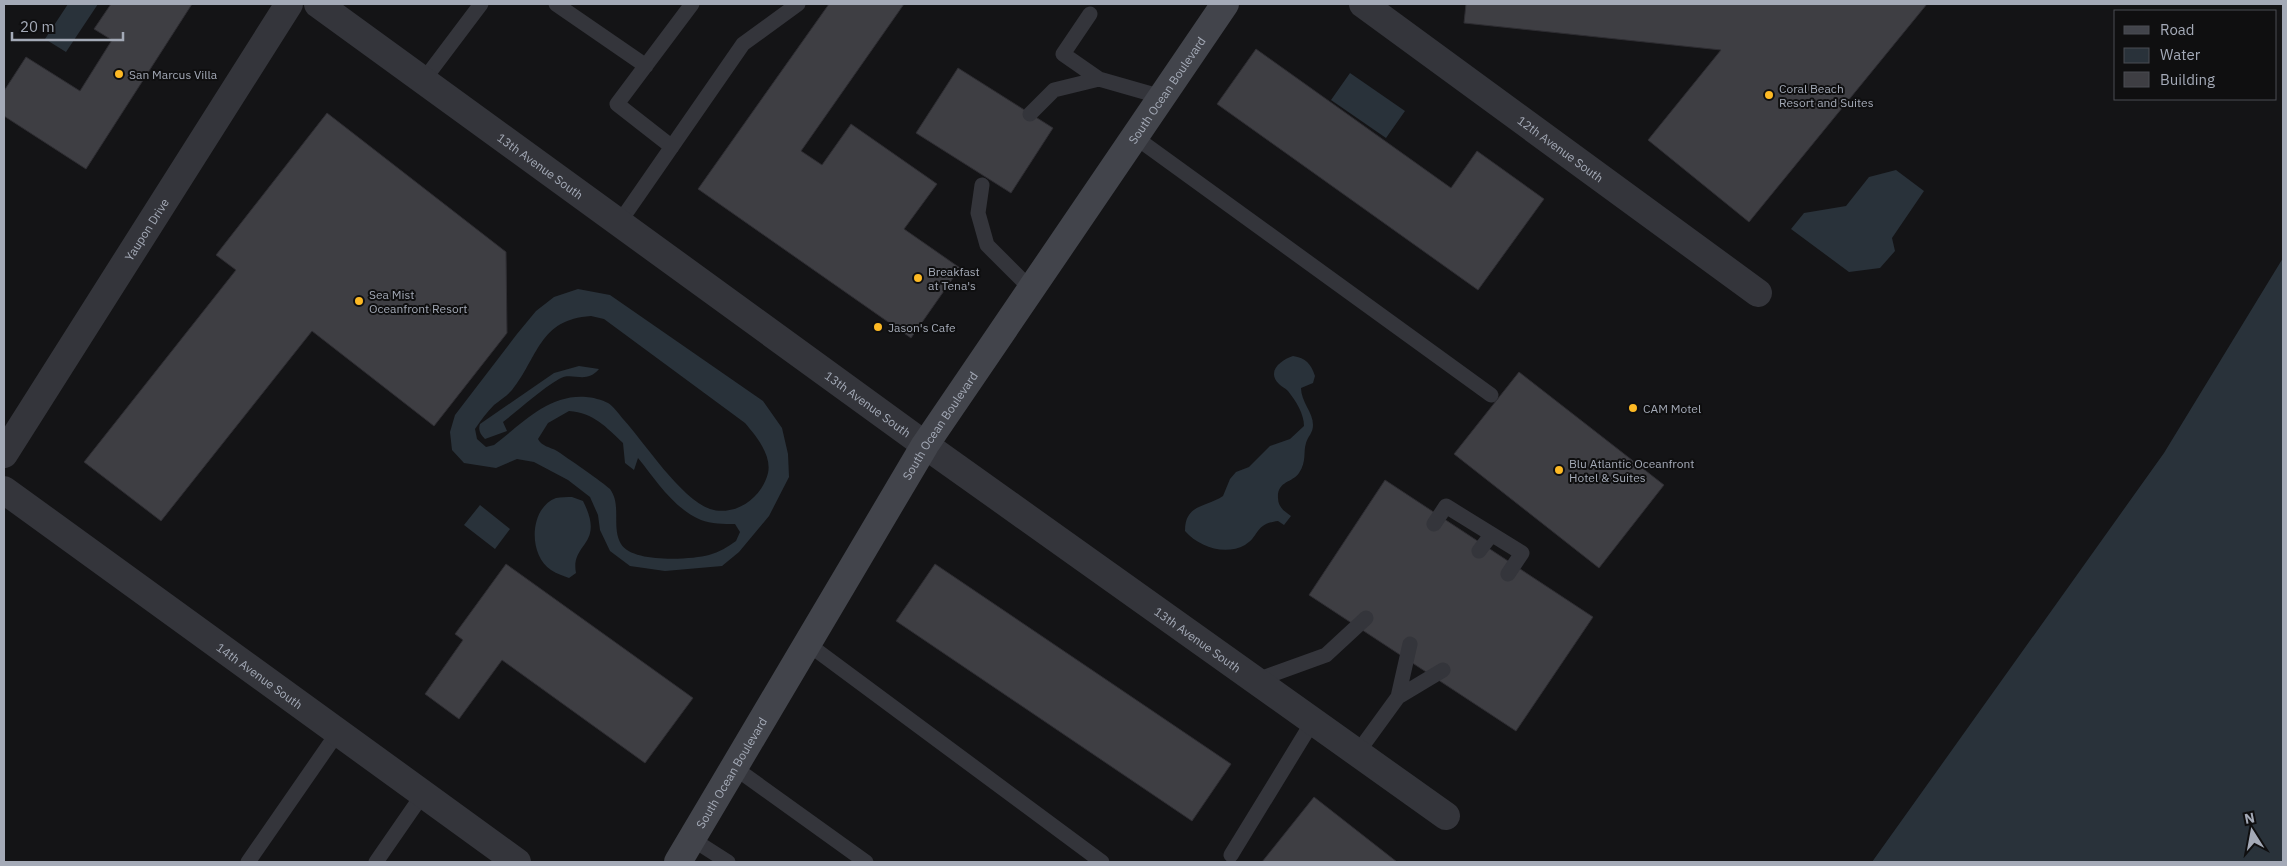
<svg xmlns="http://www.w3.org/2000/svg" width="2287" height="866" viewBox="0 0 2287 866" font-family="'IBM Plex Sans',sans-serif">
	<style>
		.water { fill: #29323a; fill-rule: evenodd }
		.building { fill: #3e3e43; stroke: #2e2d32 }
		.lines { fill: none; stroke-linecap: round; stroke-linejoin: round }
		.service { stroke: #34353b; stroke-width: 15 }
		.minor { stroke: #34353b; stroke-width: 28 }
		.tertiary { stroke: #34353b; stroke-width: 28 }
		.secondary { stroke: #42444b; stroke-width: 28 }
		.poi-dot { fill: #fdb924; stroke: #0f0f10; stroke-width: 2 }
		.labels { text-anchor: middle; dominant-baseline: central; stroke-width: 4; stroke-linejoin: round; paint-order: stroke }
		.poi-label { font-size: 12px; fill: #a4aab7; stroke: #0f0f10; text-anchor: start }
		.street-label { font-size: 12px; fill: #a4aab7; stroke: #0f0f10 }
	</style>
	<rect width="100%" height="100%" fill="#141416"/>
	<!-- water -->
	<path class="water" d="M68,4H98L66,52L45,39Z
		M1350,73L1405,111L1386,138L1331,100Z
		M1896,170L1924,191L1892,238L1895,251L1880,268L1849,272L1791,229L1804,213L1846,206L1869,177Z
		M2283,258V862H1872L2164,453Z
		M578,289L610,295L763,401L782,428L788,454L789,477L769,516L739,552L722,566L665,571L630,566L610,551L600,530L598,515L590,497L568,480L534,462L517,459L496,468L464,463L452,450L450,432L455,415L517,334L536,311L554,297ZM591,316L604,319L745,423C756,436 772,455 768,473C762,498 735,517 710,509C680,498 645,443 623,419C619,414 613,406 608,403C603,400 591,397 586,397C548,394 522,424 494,445L486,447L477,439L475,429C481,420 487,412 494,405C500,400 507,396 512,390C538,358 539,319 591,316ZM569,411C594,413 606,427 623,443L625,463L634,470L638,458C656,480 673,508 701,520C711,524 724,524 735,524L740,532L736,541C728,547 719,552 709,555C690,560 632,563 621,544C611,527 622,505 610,489C604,483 566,457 557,451C550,447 541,446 538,439L548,423Z
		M1293,356C1306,358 1311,364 1315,376L1313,383L1301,388C1301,402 1313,412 1313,425C1313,433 1308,436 1306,443C1303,452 1307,461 1299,473C1292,483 1277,481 1278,498C1278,507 1284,511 1291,516L1284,525L1278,521C1254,524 1260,536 1245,545C1225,556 1199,547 1185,531C1185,504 1205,508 1223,496L1230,479L1236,472L1249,467L1270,446L1290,439L1304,426C1304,414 1296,401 1288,391C1285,388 1282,387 1279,384C1266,371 1281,360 1293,356Z
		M579,366L599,369C586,385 572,371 559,379C539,391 521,408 503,422L507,431L485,439C480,434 478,430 480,424L554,373Z
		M572,497L583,501C606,546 570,542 576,573L569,578C564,576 557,574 551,570C528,555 529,508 556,498C561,497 567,497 572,497Z
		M480,505L510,529L495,549L464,525Z"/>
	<!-- building -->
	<path class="building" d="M111,4H192L86,169L4,116V91L26,57L80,91L112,40L94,29Z
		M829,4H904L801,151L822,165L851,124L937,184L904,229L960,268L911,338L698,189Z
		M1466,4H1927L1749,222L1648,140L1721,50L1464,23Z
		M1256,49L1451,188L1477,151L1544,199L1478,290L1217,104Z
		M958,68L1053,128L1011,193L916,133Z
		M327,113L506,252L507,333L434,426L312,331L161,521L84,462L236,270L216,255Z
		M1519,372L1664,485L1599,568L1454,454Z
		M1385,480L1593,617L1516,731L1309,595Z
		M506,564L693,698L645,763L502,660L459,719L425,694L463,640L455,634Z
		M935,564L1231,764L1192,821L896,621Z
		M1314,797L1397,862H1262Z"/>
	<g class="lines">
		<!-- service -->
		<path class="service" d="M556,4L646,66
			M1090,14L1063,54L1099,79
			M423,81L481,4
			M1030,114L1054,90L1099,79L1162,97
			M1135,137L1491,395
			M672,147L617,104L692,4
			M982,185L978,213L987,245L1031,289
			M619,223L743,44L798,4
			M1434,524L1446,506L1522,553L1508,574
			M1479,551L1491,535
			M808,644L1102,862
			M1257,680L1326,655L1366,618
			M1398,697L1410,644
			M1358,752L1398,697L1443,670
			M735,768L866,862
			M692,839L728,862
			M1231,855L1313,721
			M248,862L338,732
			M376,862L423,794"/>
		<!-- minor -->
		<g class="minor">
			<path id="s1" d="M1363,4L1758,293"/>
			<path id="s2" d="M925,445L1446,816"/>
			<path id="s3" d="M4,454L289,4"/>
			<path id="s4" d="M4,490L517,862"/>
		</g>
		<!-- tertiary -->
		<path class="tertiary" id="s5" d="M318,4L925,445"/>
		<!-- secondary -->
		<path class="secondary" id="s6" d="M678,862L925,445L1225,4"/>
	</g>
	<!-- markers -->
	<g class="poi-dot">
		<circle cx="119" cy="74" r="5"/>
		<circle cx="1769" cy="95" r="5"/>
		<circle cx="918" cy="278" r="5"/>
		<circle cx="359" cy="301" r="5"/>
		<circle cx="878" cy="327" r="5"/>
		<circle cx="1633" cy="408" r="5"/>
		<circle cx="1559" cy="470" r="5"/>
	</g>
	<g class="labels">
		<!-- poi labels -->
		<g class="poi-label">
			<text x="129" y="74">San Marcus Villa</text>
			<text x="1779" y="88">Coral Beach<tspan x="1779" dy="14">Resort and Suites</tspan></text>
			<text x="928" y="271">Breakfast<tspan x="928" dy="14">at Tena's</tspan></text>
			<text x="369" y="294">Sea Mist<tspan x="369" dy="14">Oceanfront Resort</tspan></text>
			<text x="888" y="327">Jason's Cafe</text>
			<text x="1643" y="408">CAM Motel</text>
			<text x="1569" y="463">Blu Atlantic Oceanfront<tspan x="1569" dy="14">Hotel &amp; Suites</tspan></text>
		</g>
		<!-- street labels -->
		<g class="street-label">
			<text stroke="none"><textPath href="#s6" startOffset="914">South Ocean Boulevard</textPath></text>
			<text stroke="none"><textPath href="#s1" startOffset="245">12th Avenue South</textPath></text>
			<text stroke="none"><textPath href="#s5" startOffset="275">13th Avenue South</textPath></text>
			<text stroke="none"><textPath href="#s3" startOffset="266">Yaupon Drive</textPath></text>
			<text stroke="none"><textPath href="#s5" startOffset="680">13th Avenue South</textPath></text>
			<text stroke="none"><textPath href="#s6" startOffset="509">South Ocean Boulevard</textPath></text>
			<text stroke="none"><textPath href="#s2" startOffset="335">13th Avenue South</textPath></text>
			<text stroke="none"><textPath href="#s4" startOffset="316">14th Avenue South</textPath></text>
			<text stroke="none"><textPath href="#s6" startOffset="104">South Ocean Boulevard</textPath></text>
		</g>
	</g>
	<!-- border -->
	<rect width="2287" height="866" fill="none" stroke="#a4aab7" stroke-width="10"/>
	<!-- legend -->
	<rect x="2114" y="10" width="162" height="90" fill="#0f0f10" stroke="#4b4d53"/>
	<rect x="2124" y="26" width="25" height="8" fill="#42444b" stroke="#4b4d53"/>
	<text x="2160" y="35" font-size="15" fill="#a4aab7">Road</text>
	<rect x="2124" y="48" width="25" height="15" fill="#29323a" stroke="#4b4d53"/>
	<text x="2160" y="60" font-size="15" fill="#a4aab7">Water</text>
	<rect x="2124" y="72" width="25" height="15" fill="#3e3e43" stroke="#4b4d53"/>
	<text x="2160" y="85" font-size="15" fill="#a4aab7">Building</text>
	<!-- north arrow -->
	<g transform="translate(2252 831) rotate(349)" stroke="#0f0f10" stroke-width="4" paint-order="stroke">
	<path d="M0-4L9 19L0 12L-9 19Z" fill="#a4aab7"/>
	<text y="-8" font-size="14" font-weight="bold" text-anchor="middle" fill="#a4aab7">N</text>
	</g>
	<!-- scale -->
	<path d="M12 32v8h111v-8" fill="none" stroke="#a4aab7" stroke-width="2.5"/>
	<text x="20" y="32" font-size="15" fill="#a4aab7" stroke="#0f0f10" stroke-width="4" paint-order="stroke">20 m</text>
</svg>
